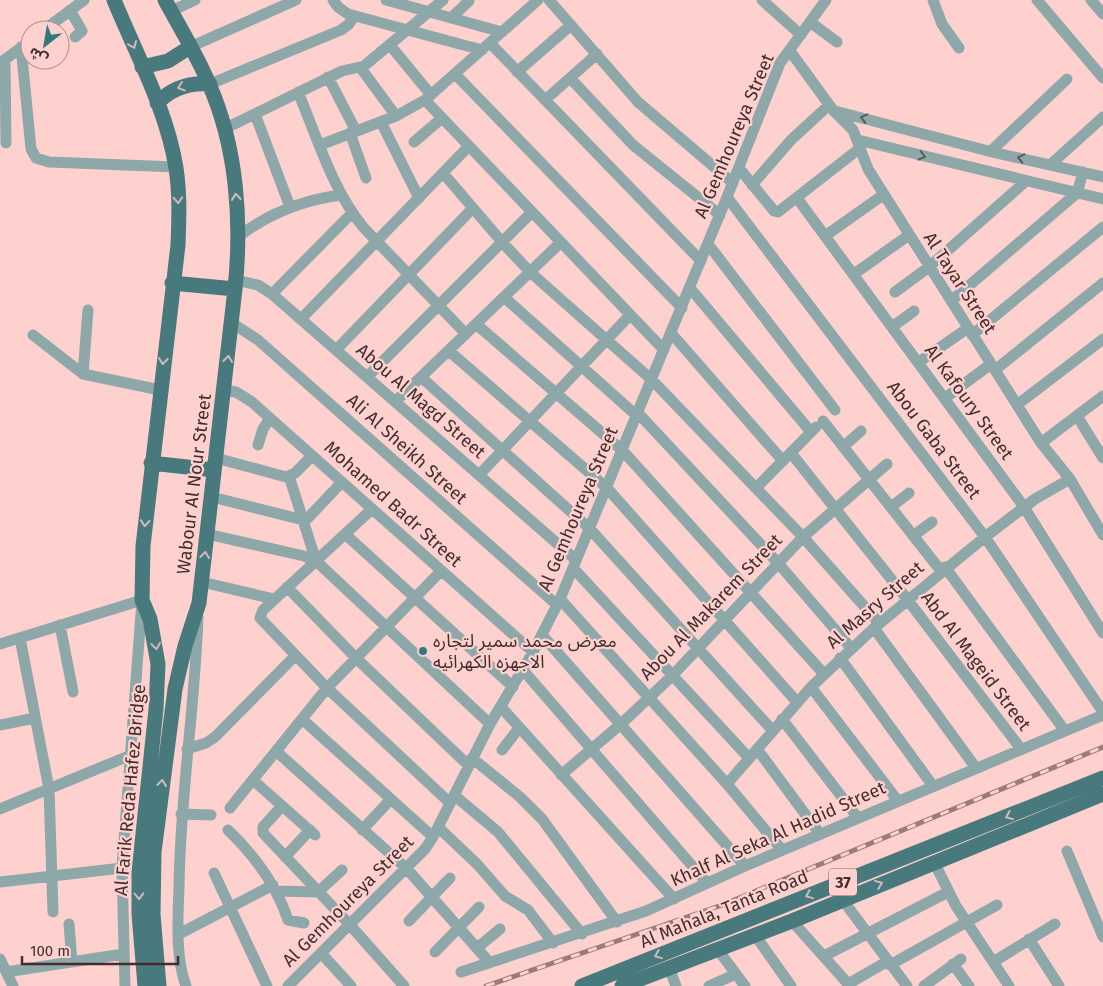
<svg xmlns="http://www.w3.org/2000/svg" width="1103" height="986" viewBox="0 0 1103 986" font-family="'Fira Sans','Noto Sans Arabic',sans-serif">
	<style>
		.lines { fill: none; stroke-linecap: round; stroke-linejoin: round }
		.minor { stroke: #8ea8a9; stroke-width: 11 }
		.major { stroke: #487a7d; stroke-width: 15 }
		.rail-casing { stroke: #9c7c7a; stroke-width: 5 }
		.rail { stroke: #fed1cf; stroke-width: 3; stroke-dasharray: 9; stroke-linecap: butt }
		.oneway { stroke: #d0bbba }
		.oneway2 { stroke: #5d5958 }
		.poi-dot { fill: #30797d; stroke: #fed1cf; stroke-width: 2 }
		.labels { text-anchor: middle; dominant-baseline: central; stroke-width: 4.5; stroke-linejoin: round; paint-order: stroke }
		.shield { fill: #fed1cf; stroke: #7b5f5e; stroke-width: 1 }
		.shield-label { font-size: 16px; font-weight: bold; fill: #432e2d }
		.street-label { font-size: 18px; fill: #432e2d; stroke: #fed1cf }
		.poi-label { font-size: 18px; fill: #432e2d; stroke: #fed1cf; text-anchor: start }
	</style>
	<rect width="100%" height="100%" fill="#fed1cf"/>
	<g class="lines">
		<!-- minor -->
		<path class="minor" d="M333,0L338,7L348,14L482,50
			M386,0L502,32
			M549,0L638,102L733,183
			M762,0L801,35
			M933,0L942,24L959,48
			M1037,0L1103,78
			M1091,0L1103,14
			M70,10L82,31L75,37
			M171,11L195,0
			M451,18L469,1
			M810,22L837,42
			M44,30L84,0
			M490,43L701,261
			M390,45L431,95
			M21,47L31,149L36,158L49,162L176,167
			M190,47L296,0
			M790,51L833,110L853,130L868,169L1041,443L1070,479L1103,535
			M5,60L6,143
			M0,63L30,41
			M360,67L396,116
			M517,72L571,25
			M455,74L682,308
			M328,77L356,131
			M570,78L633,145L720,215
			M210,84L341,30L349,24L354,16
			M298,92C317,137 332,189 363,227L466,334
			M425,100L664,350
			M545,100L597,54
			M835,111L996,153L1103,177
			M255,114L290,207
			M381,122L419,198
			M224,129L342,71L364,66L443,0
			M350,133L366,178
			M858,140L1103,199
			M414,142L442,118
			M320,145L396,116L425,100L538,0
			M991,151L1067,79
			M1050,165L1103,117
			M739,168L774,211L778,212L860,148
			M443,173L502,242L530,272L652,380L803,537L879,623
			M752,185L791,140L829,105
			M727,197L985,537L1103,712
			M797,198L1024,507L1103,633
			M825,236L883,195
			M238,237C269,213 303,200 341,195
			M708,244L835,410
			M854,274L909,235
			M236,280L258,285L272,294L576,560
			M690,288L811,432
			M895,292L929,267L1026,181
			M272,294L352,213
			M504,297L637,416
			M951,301L1077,193L1083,172
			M301,319L469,146
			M232,323L258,340L557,605
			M476,324L623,451L824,674
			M892,327L914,311
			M671,333L783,461
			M33,335L83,374L160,390
			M972,335L1103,227
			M336,350L473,208
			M449,351L607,488L797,702
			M919,362L968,328
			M995,370L1103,283
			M83,374L88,310
			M367,377L532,212
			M421,377L590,529L772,730
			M224,390L236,392L252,402L533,652
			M945,398L991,364
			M395,402L561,242
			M1017,405L1103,339
			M638,413L778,563L851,648
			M1077,416L1103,458
			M823,421L941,571
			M1041,443L1103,396
			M258,445L263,429L270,418
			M843,447L861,431
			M791,453L907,599L1021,749
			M216,458L286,477L295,473L312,456
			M479,475L630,315
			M289,476L316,561
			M756,488L816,427
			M212,497L303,520L308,518L342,482
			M891,507L909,493
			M372,509L263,610L260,618L327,688L450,803
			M207,534L304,556L316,561L490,724
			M345,534L513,687
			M913,536L932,522
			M945,567L1065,731
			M573,568L749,758
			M202,582L274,599
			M287,587L356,658L468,765
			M560,599L727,784L782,850
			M60,625L73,692
			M874,628L976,768
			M542,635L745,866
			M20,638L49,789L53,912
			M0,644L142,600L122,868L125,986
			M840,658L933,786
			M523,670L707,883
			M811,687L898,801
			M501,707L674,899
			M302,719L433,837
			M782,719L858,818
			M0,725L35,718
			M187,749L206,743L215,737L295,656
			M757,749L820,834
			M502,750L519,728
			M276,751L407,869L490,963
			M472,758L520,797L542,819L617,922
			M561,775L621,724L672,676L803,537L887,464
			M253,780L315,835
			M727,784L811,687L874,628L985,537L1035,499L1070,479
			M454,795L498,832L582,934
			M282,806L263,827V833L350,925L404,986
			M230,808L327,688L441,571
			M0,809L131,755
			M181,814L211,815
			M438,827L477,864L505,896L528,910L553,943
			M228,830C254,855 276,884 288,920L304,923
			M362,830L391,799
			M1067,851L1103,937
			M285,857L310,830
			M934,862L956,906L1009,986
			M214,873L267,986
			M0,882L122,868
			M276,891L318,892L342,870
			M842,899L907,986
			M409,921L450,878
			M792,921L850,986
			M69,924L72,962
			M179,934L273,885
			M755,935L791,986
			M1029,939L1059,986
			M477,948L500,929
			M718,950L745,986
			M435,952L479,907
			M321,953L351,986
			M824,956L948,892
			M0,959L13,986
			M993,962L1055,924
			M953,964L969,986
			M890,965L997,905
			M669,968L676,986
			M6,972L123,954
			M461,972L646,911L745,866L1103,715
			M848,984L888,961
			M186,986C175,956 178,919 179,887C180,797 195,707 198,617
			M288,986L425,849L433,837L490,724L533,652L560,599L727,197L780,63L826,0
			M709,986L736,974
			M924,986L961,959"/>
		<!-- major -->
		<path class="major" d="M114,0C136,54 167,110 176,168C180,194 179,219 178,245L143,546L142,600L150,619L158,664L156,709L139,872V914L145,986
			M142,67L168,61L190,47
			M157,103C172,88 189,82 210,84
			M172,283L235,289
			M151,463L214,470
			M159,986L153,914L154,852L175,689L185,646L199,603L235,289C242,221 237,147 209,84C197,55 180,28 165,0
			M582,986L1103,778
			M622,986L792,921L1103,794"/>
		<defs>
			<path id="rail" d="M486,986L722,905L1103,747"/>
		</defs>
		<!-- rail casing -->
		<use href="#rail" class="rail-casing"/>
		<!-- rail -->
		<use href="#rail" class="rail"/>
	</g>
	<!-- one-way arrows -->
	<defs><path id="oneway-chevron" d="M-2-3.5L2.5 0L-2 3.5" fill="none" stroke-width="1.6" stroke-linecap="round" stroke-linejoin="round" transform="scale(1.25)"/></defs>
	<g class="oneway">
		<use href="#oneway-chevron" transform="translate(133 45) rotate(67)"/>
		<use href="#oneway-chevron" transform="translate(181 87) rotate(161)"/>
		<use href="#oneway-chevron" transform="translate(236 197) rotate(-96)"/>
		<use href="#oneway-chevron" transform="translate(178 200) rotate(87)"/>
		<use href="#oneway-chevron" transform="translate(228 359) rotate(-83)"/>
		<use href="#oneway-chevron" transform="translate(163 361) rotate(97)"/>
		<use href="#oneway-chevron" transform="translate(145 523) rotate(94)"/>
		<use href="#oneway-chevron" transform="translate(205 555) rotate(-83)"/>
		<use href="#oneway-chevron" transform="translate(156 646) rotate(82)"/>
		<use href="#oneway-chevron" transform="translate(162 783) rotate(-83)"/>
		<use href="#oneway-chevron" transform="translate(1009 816) rotate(158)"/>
		<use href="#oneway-chevron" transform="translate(879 884) rotate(-22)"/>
		<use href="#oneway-chevron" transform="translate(809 895) rotate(158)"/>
		<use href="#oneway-chevron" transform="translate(139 896) rotate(89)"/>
		<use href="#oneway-chevron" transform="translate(658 955) rotate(158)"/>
	</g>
	<g class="oneway2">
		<use href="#oneway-chevron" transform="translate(864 118) rotate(-165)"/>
		<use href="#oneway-chevron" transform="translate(922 156) rotate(14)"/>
		<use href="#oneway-chevron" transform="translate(1021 158) rotate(-167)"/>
	</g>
	<!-- markers -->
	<circle class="poi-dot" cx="423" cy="651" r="5"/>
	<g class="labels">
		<!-- shield labels -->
		<rect class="shield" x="829" y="868.5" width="28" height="27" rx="4"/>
		<g class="shield-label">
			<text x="843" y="882">37</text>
		</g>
		<!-- street labels -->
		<g class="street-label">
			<text transform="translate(734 136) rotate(-67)">Al Gemhoureya Street</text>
			<text transform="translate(960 283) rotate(57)">Al Tayar Street</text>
			<text transform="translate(421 401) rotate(41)">Abou Al Magd Street</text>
			<text transform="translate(969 402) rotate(54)">Al Kafoury Street</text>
			<text transform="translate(934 440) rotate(53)">Abou Gaba Street</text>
			<text transform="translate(407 449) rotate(42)">Ali Al Sheikh Street</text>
			<text transform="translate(194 484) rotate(-83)">Wabour Al Nour Street</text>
			<text transform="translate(393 504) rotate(42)">Mohamed Badr Street</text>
			<text transform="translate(578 509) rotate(-67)">Al Gemhoureya Street</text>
			<text transform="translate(875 605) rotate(-41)">Al Masry Street</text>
			<text transform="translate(711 607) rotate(-46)">Abou Al Makarem Street</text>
			<text transform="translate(976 661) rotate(53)">Abd Al Mageid Street</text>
			<text transform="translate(130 790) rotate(-85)">Al Farik Reda Hafez Bridge</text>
			<text transform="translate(778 834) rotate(-24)">Khalf Al Seka Al Hadid Street</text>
			<text transform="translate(348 901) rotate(-45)">Al Gemhoureya Street</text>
			<text transform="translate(724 909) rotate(-22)">Al Mahala, Tanta Road</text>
		</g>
		<!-- poi labels -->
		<g class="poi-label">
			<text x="433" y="641">معرض محمد سمير لتجاره<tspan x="433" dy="21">الاجهزه الكهرائيه</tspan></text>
		</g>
	</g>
	<!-- north arrow -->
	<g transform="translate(45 45) rotate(211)"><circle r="24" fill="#fed1cf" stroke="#b3908e"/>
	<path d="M0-4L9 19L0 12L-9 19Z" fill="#30797d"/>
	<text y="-8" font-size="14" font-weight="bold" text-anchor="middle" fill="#432e2d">ش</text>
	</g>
	<!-- scale -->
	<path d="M22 956v8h156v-8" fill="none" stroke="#432e2d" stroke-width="2.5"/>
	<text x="30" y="956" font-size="15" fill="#432e2d" stroke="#fed1cf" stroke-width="4" paint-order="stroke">100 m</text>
</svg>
